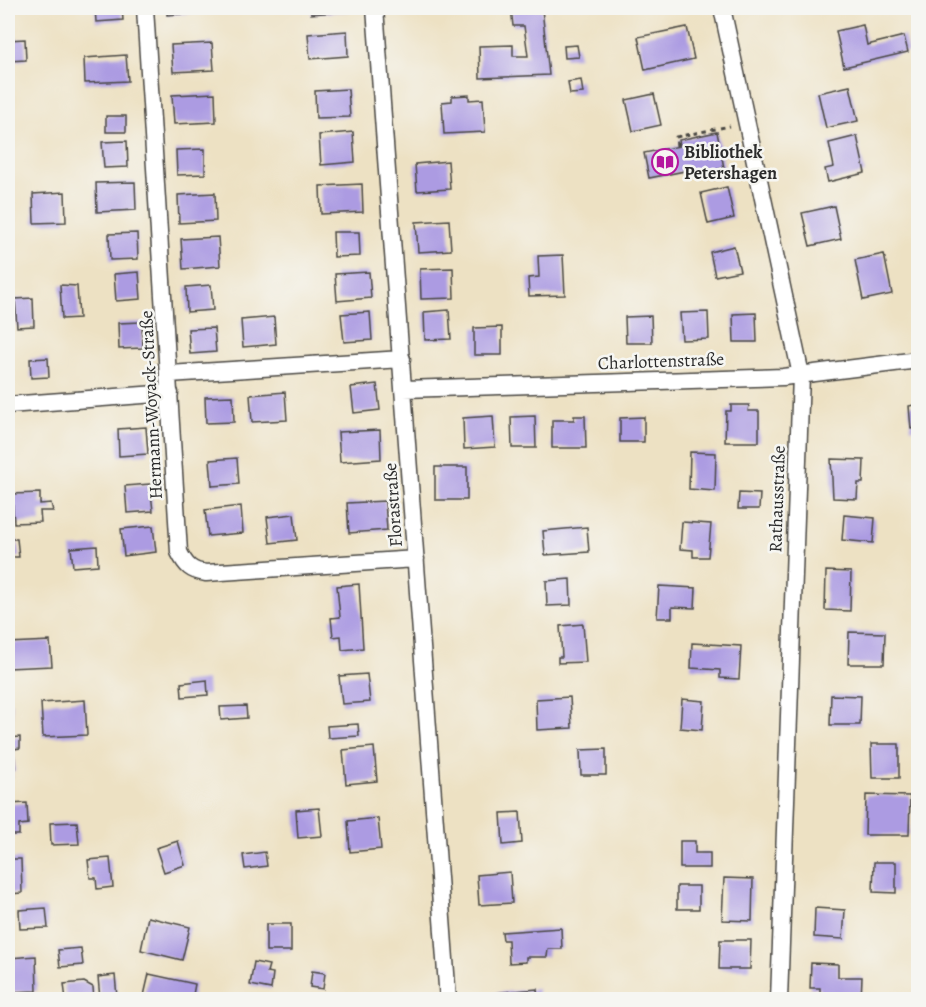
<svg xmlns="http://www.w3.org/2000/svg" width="926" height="1007" viewBox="0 0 926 1007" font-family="Alegreya,serif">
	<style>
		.building { fill: #ac9be2 }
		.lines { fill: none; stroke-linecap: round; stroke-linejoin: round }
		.minor-casing { stroke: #484642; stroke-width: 19 }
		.path { stroke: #484642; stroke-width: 3; stroke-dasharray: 4.5 4.5; stroke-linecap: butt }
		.minor { stroke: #fff; stroke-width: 16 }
		.labels { text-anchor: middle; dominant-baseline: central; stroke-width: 5; stroke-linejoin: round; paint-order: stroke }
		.poi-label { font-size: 18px; font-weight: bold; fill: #2b2b2b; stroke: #f6f6f2; text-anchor: start }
		.street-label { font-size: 18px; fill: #2b2b2b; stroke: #f6f6f2 }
	</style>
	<rect width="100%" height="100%" fill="#f6f6f2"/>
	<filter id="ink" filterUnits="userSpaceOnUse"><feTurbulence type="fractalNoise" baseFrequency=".0167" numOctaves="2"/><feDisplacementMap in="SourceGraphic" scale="12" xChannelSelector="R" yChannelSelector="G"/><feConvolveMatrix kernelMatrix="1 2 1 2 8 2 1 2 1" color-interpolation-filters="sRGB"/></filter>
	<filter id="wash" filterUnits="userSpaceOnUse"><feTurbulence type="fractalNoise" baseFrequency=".008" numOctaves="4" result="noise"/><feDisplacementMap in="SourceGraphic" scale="24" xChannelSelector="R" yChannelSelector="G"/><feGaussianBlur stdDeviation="1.35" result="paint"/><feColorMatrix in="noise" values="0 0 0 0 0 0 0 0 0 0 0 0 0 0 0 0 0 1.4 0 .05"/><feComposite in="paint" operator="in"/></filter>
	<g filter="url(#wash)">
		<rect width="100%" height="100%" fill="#ede1c3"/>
		<g id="blocks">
			<!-- building -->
			<path class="building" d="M95,8H122L123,20L96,22Z
				M167,8H194V13L167,15Z
				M311,8H350V11L311,14Z
				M511,8L542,9L549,75L480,78L479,46L513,45V56H528L524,26H513Z
				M812,8H832L813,13Z
				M863,25L867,45L904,36L908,52L844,67L836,31Z
				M687,27L694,59L645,70L638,37Z
				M347,31L348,56L310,59L308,34Z
				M25,39L26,60L8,61V40Z
				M212,43L214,70L173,72L171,45Z
				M577,45L579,57L565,58L564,46Z
				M126,55L128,81L85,83L84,58Z
				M581,80L583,93L570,94L568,82Z
				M850,86L858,121L826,128L818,93Z
				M348,89L350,117L316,118L315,91Z
				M215,93L216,122L174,124L172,95Z
				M654,94L661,125L633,131L626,100Z
				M469,95V100L483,99L485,132L444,134L442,102L452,101V96Z
				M106,116H126V132H106Z
				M353,132L355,162L321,165L319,135Z
				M717,132L724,168L686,176L685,171L649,178L644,153L680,146L679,140Z
				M857,136L865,173L828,182L825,169L834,167L829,143Z
				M127,141L128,167L104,168L102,142Z
				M205,149V174L177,175L176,150Z
				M448,161L450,189L417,191L415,164Z
				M135,182L136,210L97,212L96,183Z
				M362,184L363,212L321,214L320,186Z
				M727,187L734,218L708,224L701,193Z
				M65,192L66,222L34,223L33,194Z
				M215,193L216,221L179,223L178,195Z
				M834,206L841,239L810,246L802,213Z
				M449,220L451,250L418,252L416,222Z
				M333,232H359L360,256L334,257Z
				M137,233L138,259L110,260L109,234Z
				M218,237L220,266L183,269L181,239Z
				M734,246L740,271L715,276L710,252Z
				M884,254L892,294L863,300L855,260Z
				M563,255L565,295L529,296L528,278L539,277L538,256Z
				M453,268L454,298L421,299L420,269Z
				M139,272L141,299L116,301L114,274Z
				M369,272L371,298L337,301L335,274Z
				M60,285L77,286L79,318L62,319Z
				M211,285L213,310L187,312L186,287Z
				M33,298L34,326L17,327L15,299Z
				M449,310L451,339L425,340L424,312Z
				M370,312L372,340L344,342L341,314Z
				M708,312L709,339L682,340L680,313Z
				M756,313L757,342H734L733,314Z
				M651,316L652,343H626L625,317Z
				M274,317L276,344L243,347L241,320Z
				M142,322L143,348L119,349L118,323Z
				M502,327V355H474V328Z
				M214,328L216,352L190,354L188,329Z
				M48,358L49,377L31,378L30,359Z
				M377,384L380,410L354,413L351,387Z
				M285,392L287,420L252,422L250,395Z
				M233,396L234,422L206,423L205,397Z
				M918,404V428L911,429L909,406Z
				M731,405H749L748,411H759V442H725L726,411H731Z
				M493,416L495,447L464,449L463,418Z
				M535,416L536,448H512L511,417Z
				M574,416H585L586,448H552V420H574Z
				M644,417V442H620V418Z
				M146,427L148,454L119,456L118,429Z
				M380,430L381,459L340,462L338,432Z
				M8,442H12L13,473L8,474Z
				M690,452L716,453L715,491L689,489Z
				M237,458L239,484L212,486L210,460Z
				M831,459L864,460L863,483H858L857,499L833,498Z
				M435,467H467V500H435Z
				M150,484L153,511L127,513L125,486Z
				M40,493V504L51,503L53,511H40L41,522L14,523L12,494Z
				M739,493L760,494L759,509H738Z
				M385,501L387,530L349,533L347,503Z
				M241,506L243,533L208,536L205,510Z
				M294,514L297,540L270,543L267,517Z
				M844,515L875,518L873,543L842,540Z
				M682,522L711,524L708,557H693V550L680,549Z
				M153,526L156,552L124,556L121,529Z
				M587,527L589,552L545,555L543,531Z
				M8,539H17L19,557H8Z
				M97,546L98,565L73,567L71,548Z
				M826,571L851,572L850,611L825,610Z
				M570,579L571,605L547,606L546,581Z
				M359,584L363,648L342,650L341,636L333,637L331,618L340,617L337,586Z
				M659,586L696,588L695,608L672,607V618H657Z
				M583,624L586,662L558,663V657H562L560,626Z
				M849,632L885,633L884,664H848Z
				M50,641L52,666L8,668V643Z
				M692,643L741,646L739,679L720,678V670L691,668Z
				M367,674L370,702L342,704L339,676Z
				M207,680L208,695L182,697L181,683Z
				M831,695L861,696L860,725H830Z
				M570,697L572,728L537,730L536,699Z
				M682,699L704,701L702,730L680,728Z
				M85,700L87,735L43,737L41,703Z
				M8,703H12L13,731H8Z
				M246,706L247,718L221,720L220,707Z
				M358,724L359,736L328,738L327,726Z
				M20,737V748L14,749L15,772H12L13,778L8,779V738Z
				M871,744H899V778H872Z
				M374,747L377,781L346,784L343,750Z
				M606,749V775H581L580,750Z
				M866,795L910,796L909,835H865Z
				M27,803L28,824L19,825V835H8V804Z
				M319,808L322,836L298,838L296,810Z
				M520,812L522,843L503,845L501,813Z
				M378,818L381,849L350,852L348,821Z
				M77,822L79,844L51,845L50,823Z
				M178,841L185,865L164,872L156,848Z
				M680,841H695V853H710V868H680Z
				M265,852L267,866L245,869L243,855Z
				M110,858L113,887L97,889L96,878H90L88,860Z
				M8,859H21L22,893L8,894Z
				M874,862H896V893L873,892Z
				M510,872L512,903L479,905L477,875Z
				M724,878L753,879L752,921L722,920Z
				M677,886H699V909H677Z
				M46,908L48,928L20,929L19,910Z
				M815,908L845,910L843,939L814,937Z
				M148,917L190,927L182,960L141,950Z
				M266,924H291V951H266Z
				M561,928L562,949H548L547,957H526V962L509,963L508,940H503L502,932Z
				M720,940H751L750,969H719Z
				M81,948L83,965L60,967L58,950Z
				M36,956L37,991L11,992L9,958Z
				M254,962L269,965L267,972L273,973L271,989L250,985Z
				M811,963L838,964V977H862L861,999L820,998V988H810Z
				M312,971L325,973L323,989L310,987Z
				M149,974L195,984L192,1000H143Z
				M115,975L117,997L100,999L98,977Z
				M84,982L93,987L94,1000H66L64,984Z
				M537,989L538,1000H495L494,993Z
				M311,996L328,998V1000H310Z"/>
		</g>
	</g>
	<g filter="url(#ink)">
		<use href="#blocks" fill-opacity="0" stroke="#484642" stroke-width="1.5"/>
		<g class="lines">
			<defs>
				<path id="minor" d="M145,8L179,552C186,566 191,571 206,573L416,559
					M375,8L448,1000
					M722,8L801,375L779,1000
					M169,374L402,359
					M404,389L783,377L918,360
					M8,405L170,393"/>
			</defs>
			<!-- minor casing -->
			<use href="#minor" class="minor-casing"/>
			<!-- path -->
			<path class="path" d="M677,146L676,137L730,126"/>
			<!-- minor -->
			<use href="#minor" class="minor"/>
		</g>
	</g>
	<!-- icons -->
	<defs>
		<symbol id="library-ring" viewBox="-11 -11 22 22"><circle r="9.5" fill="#f6f6f2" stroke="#b5179e" stroke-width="1.5"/><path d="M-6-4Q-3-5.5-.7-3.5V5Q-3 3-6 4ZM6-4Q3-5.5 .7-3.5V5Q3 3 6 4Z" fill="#b5179e"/></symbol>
	</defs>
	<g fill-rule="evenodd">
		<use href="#library-ring" x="650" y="147" width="30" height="30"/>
	</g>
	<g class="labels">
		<!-- poi labels -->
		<g class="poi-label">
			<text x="684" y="152">Bibliothek<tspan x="684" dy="21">Petershagen</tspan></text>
		</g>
		<!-- street labels -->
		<g class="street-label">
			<text transform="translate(661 361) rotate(-2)">Charlottenstraße</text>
			<text transform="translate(151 405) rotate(-93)">Hermann-Woyack-Straße</text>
			<text transform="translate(777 499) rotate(-88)">Rathausstraße</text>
			<text transform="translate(393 505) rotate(-94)">Florastraße</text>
		</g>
	</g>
	<!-- margin -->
	<rect width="926" height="1007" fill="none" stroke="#f6f6f2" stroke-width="30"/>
</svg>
